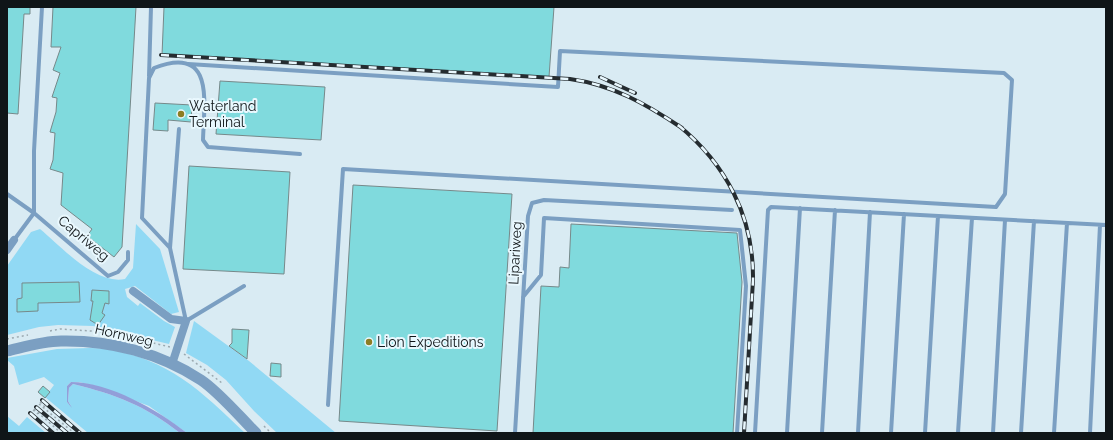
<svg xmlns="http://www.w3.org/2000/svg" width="1113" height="440" viewBox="0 0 1113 440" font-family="Raleway,sans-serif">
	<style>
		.green { fill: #91d9f4 }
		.water { fill: #929fd9 }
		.building { fill: #80dadd; stroke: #76898a }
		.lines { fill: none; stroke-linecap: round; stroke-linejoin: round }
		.path { stroke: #9ba9b0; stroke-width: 1.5; stroke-dasharray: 2 3; stroke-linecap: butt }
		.service { stroke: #7b9fc2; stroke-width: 4 }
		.minor { stroke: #7b9fc2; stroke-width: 8 }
		.tertiary { stroke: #7b9fc2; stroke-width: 11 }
		.rail-casing { stroke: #252c30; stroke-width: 4 }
		.rail { stroke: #e9f8fe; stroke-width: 2.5; stroke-dasharray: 8; stroke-linecap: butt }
		.poi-dot { fill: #8d7d24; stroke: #e9f8fe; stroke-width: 1.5 }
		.labels { text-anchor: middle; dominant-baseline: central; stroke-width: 4; stroke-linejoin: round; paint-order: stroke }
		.poi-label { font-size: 14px; fill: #0f1518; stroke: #e9f8fe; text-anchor: start }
		.street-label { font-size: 14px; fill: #0f1518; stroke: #e9f8fe }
	</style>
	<rect width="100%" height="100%" fill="#d9ebf3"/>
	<!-- green -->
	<path class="green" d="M136,224L160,249L179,312L171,314L135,286L125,289L127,297L138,306L140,303L164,321L175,327L169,344L93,326L58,325L39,327L7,335V266L31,232L40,229C62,247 95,285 125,279L133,268Z
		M194,321L249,361L336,433H277L254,411L226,380L207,365L186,353Z
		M57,349C73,349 90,347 106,349C169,359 201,391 245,433H187L149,406L96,386L79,382H71L67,386V402L71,406L68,401L69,388L73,384C117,395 144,405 180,433H88L45,397L54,385L44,377L19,385L14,366L7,360V358Z
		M7,416L19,426L27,417L46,433H7Z"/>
	<!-- water -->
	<path class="water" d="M71,382C109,382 158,410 187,433H180C144,405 117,395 73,384L69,388L68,401L72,408L67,402V386Z"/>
	<!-- building -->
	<path class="building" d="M7,7H30V14H24L18,114L7,113Z
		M53,7H136L122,247L114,257L87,236L92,229L61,205L63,173L50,169L53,160L55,133L50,132L56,112L57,98L52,97L60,73L53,70L61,47H51Z
		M164,7H554L549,77L162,55Z
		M220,81L325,87L321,140L216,134Z
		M155,103L192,105L191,122L168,120V131L153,130Z
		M189,166L290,172L284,274L183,269Z
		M353,185L512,194L497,431L339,421Z
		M571,224L737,233L742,282L733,433H533L541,286L559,287L560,267L569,268Z
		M79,282L80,302L38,303V311L17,312V299L22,298V283Z
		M92,290L109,291V304L105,303L102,313L105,315L98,325L90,320L93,301H91Z
		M232,329L249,330L247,359L229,346L232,343Z
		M271,363L281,364V377L270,376Z
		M43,386L50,392L45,398L38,392Z"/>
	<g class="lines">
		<!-- path -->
		<path class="path" d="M50,331L60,329L107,332L170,347
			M7,339L28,335
			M184,354L222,383
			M40,402L45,407
			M39,404L74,433
			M34,409L61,433
			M33,410L38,414
			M264,426L271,433"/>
		<!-- service -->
		<path class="service" d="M188,64L558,87L560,51L1004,73L1012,80L1005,194L996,207L343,169L328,405
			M149,76L151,7
			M179,129L170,248L186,321L244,286
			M7,194L34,213L108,276L118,272L128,260V252
			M34,213V151L42,7
			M14,240L34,213
			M170,248L142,218L149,78L154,68C215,44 204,102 203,140L208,147L300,154
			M523,297L541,275L544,218L740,230L746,286L737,433
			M515,433L528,216L532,203L544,200L732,210
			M755,433L768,210L771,207L1106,225
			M787,433L800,208
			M822,433L835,210
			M858,433L870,212
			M891,433L904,214
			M925,433L938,216
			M958,433L972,218
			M993,433L1005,220
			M1021,433L1034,221
			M1054,433L1067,223
			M1090,433L1100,225"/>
		<!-- minor -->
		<path class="minor" d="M7,250L14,240
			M133,291L171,319L186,321L172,364"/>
		<!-- tertiary -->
		<path class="tertiary" d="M7,351C24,347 43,341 61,341C110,340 160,353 201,380C219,392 240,417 256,433"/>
		<defs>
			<path id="rail" d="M161,55L570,79C613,85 646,104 682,128
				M600,77L635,93
				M678,125C726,164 754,217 753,280L744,433
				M42,400L80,433
				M36,407L67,433
				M30,413L53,433"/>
		</defs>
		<!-- rail casing -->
		<use href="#rail" class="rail-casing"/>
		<!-- rail -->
		<use href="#rail" class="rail"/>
	</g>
	<!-- markers -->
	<g class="poi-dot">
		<circle cx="181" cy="114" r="4"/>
		<circle cx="369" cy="342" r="4"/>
	</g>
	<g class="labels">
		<!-- poi labels -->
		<g class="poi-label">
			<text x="189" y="106">Waterland<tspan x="189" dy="16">Terminal</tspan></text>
			<text x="377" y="342">Lion Expeditions</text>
		</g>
		<!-- street labels -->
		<g class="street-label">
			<text transform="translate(84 238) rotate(40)">Capriweg</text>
			<text transform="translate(515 253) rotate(-87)">Lipariweg</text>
			<text transform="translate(124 335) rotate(13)">Hornweg</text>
		</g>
	</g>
	<!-- border -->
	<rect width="1113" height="440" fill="none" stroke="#0f1518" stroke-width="16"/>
</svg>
